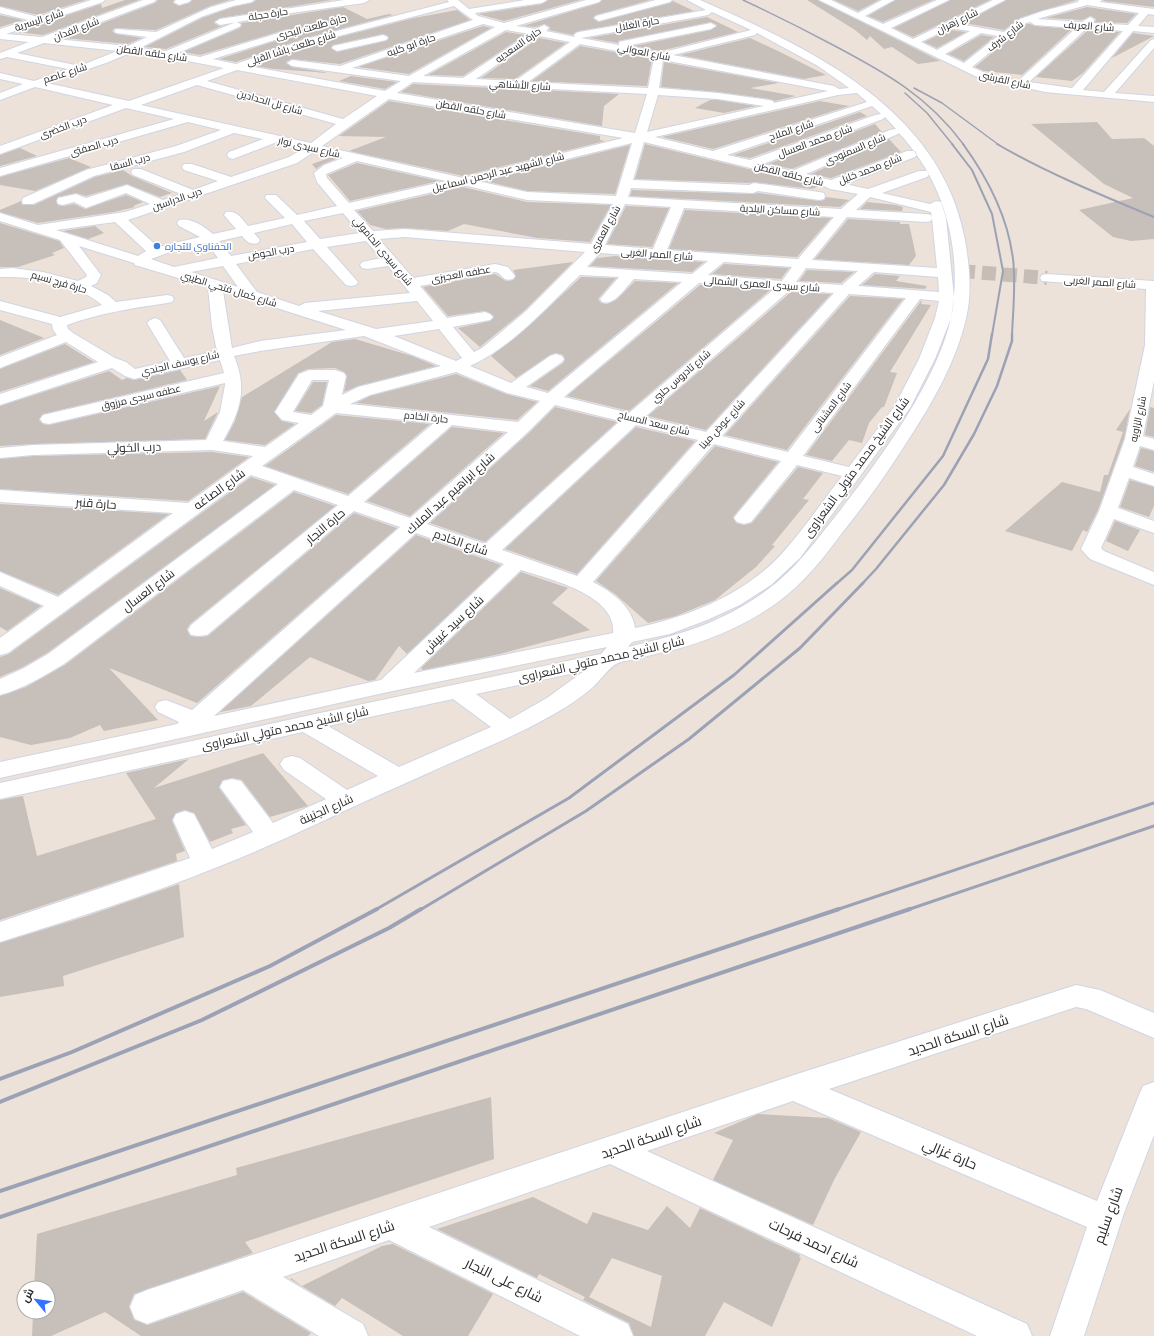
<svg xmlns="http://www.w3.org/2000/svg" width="1154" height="1336" viewBox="0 0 1154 1336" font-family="Cabin,Cairo,sans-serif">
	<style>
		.building { fill: #c7bfb9; fill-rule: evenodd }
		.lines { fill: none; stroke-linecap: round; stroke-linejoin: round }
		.minor-tunnel { stroke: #c5bdb6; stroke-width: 14; stroke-dasharray: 14 7; stroke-linecap: butt }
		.minor-casing { stroke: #cfd5e3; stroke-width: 2 }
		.minor { fill: #fff; fill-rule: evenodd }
		.rail-far4 { stroke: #9ca2b5; stroke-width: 1.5 }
		.rail-far3 { stroke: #9ca2b5; stroke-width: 2 }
		.rail-far2 { stroke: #9ca2b5; stroke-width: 2.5 }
		.rail-far1 { stroke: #9ca2b5; stroke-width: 3 }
		.rail { stroke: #9ca2b5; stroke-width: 4 }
		.shop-dot { fill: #3f7fe0; stroke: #fff; stroke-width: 1.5 }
		.labels { text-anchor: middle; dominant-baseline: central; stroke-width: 3.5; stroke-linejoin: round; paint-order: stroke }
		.far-street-label { font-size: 10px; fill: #292929; stroke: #fff }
		.far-shop-label { font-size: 10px; fill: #366cbe; stroke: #fff; text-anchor: start }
		.street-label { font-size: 12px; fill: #292929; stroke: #fff }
		.near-street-label { font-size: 14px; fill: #292929; stroke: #fff }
	</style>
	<rect width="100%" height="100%" fill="#ece2d9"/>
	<!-- building -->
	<path class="building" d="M0,0H86L38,15L0,6Z
		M125,0H139L43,35L16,32L101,4L102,8Z
		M158,0H174L173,3L179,6L189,3L192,0H230L210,6L156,30L115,28L112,31L116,34L142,38L128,44L64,38L155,3Z
		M256,0H332L220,18L214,23L219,26H222L166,49L145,47L202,18L233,7L252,3Z
		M548,0H580L504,21L478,14L542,4Z
		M602,0H650L596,15L593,18L598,22L670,3L673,1L694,11L579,31L573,35L549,30L550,27L545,24L536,27L523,26L599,3Z
		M807,0H818L940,61L918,64L892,47L884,49L870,36L867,40L855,30Z
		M834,0H879L858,11Z
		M895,0H933L883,22L868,16Z
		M950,0H990L913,37L894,28Z
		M1006,0H1077L1020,18L1004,30L964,23Z
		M1104,0H1154V7L1103,1Z
		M343,7L367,19L389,14L393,15L306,38L236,62L219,59L291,36L294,33L288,29L200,55L183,52L240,28L242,25L241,23Z
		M1087,7L1136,14L1127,23L1095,22L1096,19L1091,16L1082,20L1046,18Z
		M457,10L470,20L340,64L292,59L286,62L292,67L330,73L274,69L255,66L312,44L414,18ZM383,34L389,37L386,41L337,52L331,48L333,45Z
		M0,15L23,20L0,27Z
		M707,17L738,32L660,51L634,46L711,30L717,25L711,22L623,40L618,41V43L589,38Z
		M1027,24H1030L1035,26L1072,29L1022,75L984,71L975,67Z
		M483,26L491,28L409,74L358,67Z
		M950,30L966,32L937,48L924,42Z
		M1088,30L1120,32L1083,73L1072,81L1036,77Z
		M506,32L525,35L463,76L428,75Z
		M1133,33L1154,36L1112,58Z
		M981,35L994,37L964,61L948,54Z
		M539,38L566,43L515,79L481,78Z
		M750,38L778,51L826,75L804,79L680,55Z
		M580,46L652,59L647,86L532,81Z
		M664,62L779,83L750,88L796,96L775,101L769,99L718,92L661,87Z
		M351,76L397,82L385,89L339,81Z
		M413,84L619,94L604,106L602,126L401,92Z
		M710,100H718L756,106L724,113L695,108Z
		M389,101L600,136V140L605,141L463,176L349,151L386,137L339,136Z
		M820,101L849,106L713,149L662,137Z
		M860,112L867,116L750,158L733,155Z
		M1097,122L1112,139L1144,138L1154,146V239L1131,241L1113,237L1079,210L1133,198L1104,184L1031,124Z
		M875,124L882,132L792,169L768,164Z
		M889,139L901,152L831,178L811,174Z
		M645,144L819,186L812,189L754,182L749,183L635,179Z
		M630,145L615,194L527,191L485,181Z
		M20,148L37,156L0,166V155Z
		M332,157L338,158L323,164L316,169L312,164Z
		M69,158L91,167L35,191L0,185V177Z
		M357,163L439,181L350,201L328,175Z
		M123,170L132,176L172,193L160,197L127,184L86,196L76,193L58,197L56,201L58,205L63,206L74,204L85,209L126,195L143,202L133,206L135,207L114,212L38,223L0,212V210L21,201L22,205H34L95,177Z
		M463,187L527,202L611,205L590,242L537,238L464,224L448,231L405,228L386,229L370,225L357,211Z
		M632,190L753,194L758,193L819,201L824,200L826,197L849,200L840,207L630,196Z
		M867,202L896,205L903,207L902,211L860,209Z
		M626,206L669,208L652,247L607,244Z
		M685,210L831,218L797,257L669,249Z
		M848,219L900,222V224H909L916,256L909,265L815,259Z
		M0,223L59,241L64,248L52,253L55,255L18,267H0Z
		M95,226L104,233L88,239L63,231Z
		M615,256L704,262L692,272L590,266L597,258Z
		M573,262L525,310L480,347L458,328L490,321L494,316L485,311L448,316L423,287L495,274L506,281L513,280L516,276L513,270Z
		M724,264L789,268L781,279L712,274Z
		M807,270L854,272L841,283L799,281Z
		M875,274L900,276L896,281L927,286L925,289L862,285Z
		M581,277L616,278L598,299L601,303L607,304L616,300L635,281L678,283L548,391L530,386L563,363L565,360L563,355L556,353L550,355L516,378L491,356L529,326Z
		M700,285L770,290L629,411L567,396Z
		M791,292L831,294L706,430L648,416Z
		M850,296L903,299L787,450L725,435Z
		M921,301H922L921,304L931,305L890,372L897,373L884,407H882L869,423L862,443L849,440L832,461L806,455Z
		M0,320L44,338L0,355Z
		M355,339L412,356L436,366L358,386L344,392L347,376L344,372L335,368L308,369L298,373L274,412L282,421L295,424L265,445L225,440L235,421L242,397L332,342Z
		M65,344L94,362L0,392V369Z
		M180,370L187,380L43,414L39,420L43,424L49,425L220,386L204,421L218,412L205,439L33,444L0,446V406L109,371L122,380L127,378L134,380Z
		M456,374L506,394L537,402L517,420L356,403L370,396Z
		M313,382H327L322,405L311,413L295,411Z
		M555,407L617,422L485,542L430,523L529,433Z
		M1150,407L1154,408V437L1145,435Z
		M1130,409L1124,439L1098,510L1087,532L1083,530L1072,551L1005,531L1062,482L1100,492L1104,475H1108L1123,432L1116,430Z
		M336,415L430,424L348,494L265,466Z
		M452,427L504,433L410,516L367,501Z
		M636,427L695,441L577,574L505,549Z
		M715,446L778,462L733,517L736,523L744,525L752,523L798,467L823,473L803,499L809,500L772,545L775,546L756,567L715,600L676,616L648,623L615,594L596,581Z
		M1141,448L1154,451V472L1135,466Z
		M212,452L249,457L188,501L0,489V459L33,456Z
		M251,477L275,485L47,653L23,667L0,677V657L9,654Z
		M1130,480L1154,487V506L1149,517L1120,507Z
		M294,492L335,506L190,624L187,629L190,636L199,637L208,636L354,513L397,528L197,703L109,668L158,720L104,731L100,725L70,738L31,745L0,737V696L26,687L65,665Z
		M0,504L169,514L58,595L0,571Z
		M1115,521L1140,530L1128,551L1106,541Z
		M416,535L501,565L407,654L399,646L375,680L368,681L310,657L251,706L220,712Z
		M521,572L568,588L552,603L590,630L500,654L423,670L421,668Z
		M0,588L41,606L7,631L0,627Z
		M263,753L308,806L270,817L242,780L232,778L223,780L219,788L246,825L231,829L233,833L210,842L194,813L185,810L176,813L172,821L185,851L176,854L177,861L0,920V800L23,796L37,856L156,819L126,773L189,759L154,788Z
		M179,884L184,937L63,976L64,986L0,997V943L84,917Z
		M491,1097L494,1159L245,1242L253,1253L134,1294L129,1306L134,1320L148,1325L243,1292L311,1333L308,1336H141L105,1312L51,1336H32L33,1312H48V1288H34L37,1234L237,1175L236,1168Z
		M758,1114L828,1118L861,1132L834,1180L813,1225L713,1180L733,1140L714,1133Z
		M533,1197L587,1224L593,1212L648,1230L667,1206L690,1228L700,1208L800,1255L799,1257L801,1258L772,1327L724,1302L705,1336H634L629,1323L583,1300L585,1297L539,1274L537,1278L437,1229ZM612,1258L662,1276L651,1327L589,1297Z
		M393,1244L493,1294L468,1336H403L342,1298L335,1306L290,1279L291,1278L302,1286L382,1246Z"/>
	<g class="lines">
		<!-- minor-tunnel -->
		<path class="minor-tunnel" d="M961,271L1047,278"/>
		<defs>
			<path id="minor" d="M91,0H105L103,2L6,34L42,37L143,0H156L154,2L56,39L128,46L147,37L116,33L114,31L116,29L156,32L211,7L236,0H254L252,2L233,6L201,17L140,48L166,51L236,22L239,23L241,25L239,27L178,53L200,57L285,31L288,30L293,33L291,35L213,59L236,64L306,39L449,2L447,0H458L469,9L525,0H547L542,3L475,13L478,16L504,23L586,0H601L599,2L516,26L536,29L544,25L549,28L546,31L575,37L574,35L576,33L579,32L706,10L687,0H700C809,48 941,108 965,240C969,264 972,289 967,314C957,362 930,407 903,448C885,476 866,503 845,529C825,556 805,582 778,602C746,625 711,640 673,650C659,653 646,656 632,660C627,661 621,661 616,664C610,667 599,681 593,687C578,700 562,710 545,719C518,734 490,746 462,758C434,770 407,783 379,795C326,819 274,845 220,866C148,895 74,919 0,942V922L190,858L173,820L176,814L185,811L194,814L212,849L253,832L220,787L223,781L232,779L241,781L273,823L326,799L284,770L280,764L284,758L292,756L300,758L347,790L378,776L303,732L0,799V783L306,716L596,655L601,654L607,647L388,692L0,778V762L177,724L179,722L158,712L155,707L158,702L166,700L192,710L400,527L354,511L207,635L199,636L191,635L188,630L191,625L338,505L294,490L64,664C44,676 23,689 0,695V679L24,668L48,654L278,484L251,475L8,653L0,655V638L44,606L0,586V572L58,597L173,513L0,502V490L188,503L253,456L212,450L33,455L0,458V448L33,445L206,440L220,412L225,385V383L49,424L43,423L40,419L43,415L224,373L220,360L134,379L125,376L112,368L0,405V394L98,362L66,342L0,368V357L57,335L53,330L52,324L0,310V301L60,317L102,305C77,283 32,276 0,277V269L12,268L43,272L78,281L86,277L87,275L60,240L0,221V213L38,225L125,212L150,204L126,193L86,208L74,202L63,205L58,204L57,201L58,198L76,194L86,198L127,185L163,200L181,194L133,175L131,172L133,169H141L193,190L218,181L184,170L182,167L184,164H192L231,177L289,157L303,149L277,142L233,159L229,158L227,155L229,152L263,139L234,133L184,152L94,176L33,204H23L22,201L23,198L86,170L176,146L221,130L188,122L0,176V168L174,119L126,108L0,154V146L113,105L35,87L0,100V93L23,84L0,79V73L34,81L68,69L7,57L0,59V53L29,42L0,39V29L28,20L0,13V7L38,17ZM454,6L473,20L340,66L292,60L287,63L292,66L401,81L385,91L249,66L312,43ZM712,12L751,30L660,53L626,46L711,29L716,26L711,23L623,41L619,42V45L581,38L708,15ZM483,24L495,27L409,76L352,68ZM506,30L529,34L463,78L423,76ZM757,33L818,66L849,88L839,89L834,86L673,55L755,35ZM539,36L570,42L515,81L476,79ZM44,43L117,51L80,66L17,53ZM580,44L654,58L648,88L528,82ZM130,53L167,57L224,68L129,101L47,83L106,63ZM663,60L828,91L774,103L773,101L769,100L718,93L659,88ZM237,70L377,96L343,119L207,81ZM413,82L647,94L635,133L397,93ZM197,85L336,124L311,143L141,105ZM857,93L867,102L713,151L655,137L838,95ZM658,95L718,99L764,106L647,132ZM389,99L623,138L463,178L322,146ZM872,106L881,114L875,115L750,160L727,155ZM885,117L896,129L890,130L792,171L763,164L883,119ZM899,133C940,177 959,236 954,297L946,218L941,202L936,201L930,204L882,193L927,177L929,174L927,171H919L868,189L845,184L915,157L917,154L915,151H907L831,180L806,174L898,134ZM644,142L824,186L830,189L858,194L841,209L628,197L631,188L753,193L758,191L819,200L824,199L825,196L824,193L819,192L754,183L749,185L633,180ZM632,143L616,196L527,192L478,181ZM315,151L343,158L324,165L314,173L317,182L337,206L297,215L276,195H266L265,198L285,218L248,226C242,219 237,210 226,212L224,215L236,229L213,234C205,227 191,217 179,220L177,223L179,226L200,237L158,247L128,220L297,163ZM357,161L446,181L349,203L327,178L326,174ZM463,185L527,200L613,204L591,244L405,229L373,231L354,210ZM870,197L931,212L932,217L931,215L926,214L856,210ZM625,204L671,207L653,249L605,245ZM684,208L834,217L798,259L667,250ZM343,213L360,233L320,239L304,221ZM847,217L926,222L931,221L932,218L937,268L812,260ZM115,222L146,251L138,256L56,230ZM292,224L307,242L231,256L219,241L242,236C247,242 250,245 258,243L260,240L254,233ZM405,237L585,252L526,311L482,348L474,352L453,327L490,320L493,317L490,314L485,312L447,318L420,286L495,272C504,274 501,282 513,279L515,276L508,267L495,264L413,278L379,239ZM366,241L381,258L362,262L360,265L362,268L367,269L388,266L410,293L305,303L299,306L257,292L236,264L313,249L346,285L351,286L356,285L358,282L327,247ZM207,243L218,258L174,267L151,259L173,251ZM79,246L134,263L135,265L208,287L212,327L217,351L184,358L160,320L155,318L150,320L147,323L170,361L135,369L126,362L115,358L73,333L68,329L67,325C100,313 133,308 167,303L172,302L174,299L172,296L167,295L116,302L108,295L91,286L97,283L101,275ZM600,253L708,261L692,274L587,267ZM724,262L792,267L782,281L708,275ZM223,266L238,287L191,272ZM806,268L858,271L842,285L796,282ZM874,272L938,277L939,292L858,286ZM580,275L619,277L600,299L602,302C615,306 625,288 634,279L682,282L548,393L526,387L562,362L564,359L562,356L556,354L550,356L511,383L470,366C513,346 546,308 580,275ZM699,283L774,289L629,413L564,397ZM790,290L834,293L706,432L645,417ZM223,291L346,330L260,341L232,348ZM849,294L906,298L788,452L722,436ZM954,298C949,368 878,462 835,517C814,543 795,570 767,590C724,622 680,635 628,647L632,642L670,634L707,620L740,605L771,585L800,558L910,408L935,359L951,318ZM920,299L939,301L935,318L919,359L894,407L849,467L803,456ZM417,301L433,321L376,329L318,311ZM439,329L462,358L456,361L394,336ZM364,336L441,366L358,387L342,395L346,376L344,373L335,370H309L299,374L275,412L282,420L299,423L265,447L223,441C240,412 248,389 234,356L260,351ZM456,372L507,393L540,401L518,422L350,404L370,395ZM312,380H329L323,406L311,415L293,412ZM555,405L620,421L485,544L427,524L528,432ZM336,413L434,423L348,496L262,466ZM452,425L508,432L410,518L364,502ZM636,425L698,440L577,576L502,550ZM714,444L781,461L737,514L734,518L737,522L744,524L751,522L797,465L842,476C823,501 806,526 786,549C749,593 689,617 635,628C632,606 612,592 593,582ZM416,533L504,564L381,680L214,716ZM521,570C549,579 617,595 613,633L414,673ZM584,671L547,698L510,719L476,694ZM453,699L491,727L399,767L328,726Z
				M176,0H191L189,2L179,5L174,2Z
				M344,0H369L364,3L277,15L220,25L215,22L220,19Z
				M656,0H672L670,2L599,21L594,18L596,16Z
				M819,0H831L858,13L882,0H894L865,16L883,24L937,0H949L891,28L913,39L993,0H1005L959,24L1004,32L1020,19L1043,11L1078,2L1079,0H1102L1100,2L1154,9V15L1148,14L1138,26L1154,27V33L1133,31L1083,90L1104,92L1151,40L1154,39V48L1115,93L1154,96V102L1045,92L977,77ZM1087,5L1139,13L1128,25L1092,23L1095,20L1090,17L1082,22L1037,19ZM1030,22L1035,25L1076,28L1018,81L985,73L972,67L1026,23ZM950,28L970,31L937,50L921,42ZM1087,28L1123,31L1072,88L1029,82ZM981,33L998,36L964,63L945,54Z
				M383,35L386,36L388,38L386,40L337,51L332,48L333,46Z
				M1047,274L1154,281V381L1143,436L1154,439V450L1140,446L1133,467L1154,474V486L1129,478L1118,508L1154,521V533L1114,519L1101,548L1104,551L1154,572V585L1090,559L1081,549L1099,511L1125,439L1145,345L1146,289L1042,281L1040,278L1042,275Z
				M1076,985L1100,990L1154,1013V1038L1086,1009L1076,1007L829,1089L1097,1201L1139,1095L1143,1086L1154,1082V1135L1124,1213L1084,1336H1050L1087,1227L793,1101L647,1151L1027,1324L1032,1336H977L610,1164L429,1227L628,1324L633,1336H580L389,1240L283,1277L363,1324L368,1336H319L243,1290L147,1324L135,1319L130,1307L135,1295L147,1290L794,1075Z"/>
		</defs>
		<!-- minor casing -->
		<use href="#minor" class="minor-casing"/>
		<!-- minor -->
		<use href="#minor" class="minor"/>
		<!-- rail-far4 -->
		<path class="rail-far4" d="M743,0C773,14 803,29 833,45C886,73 928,96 964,145
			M914,88L942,103L999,145
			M905,93L927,113L953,145"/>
		<!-- rail-far3 -->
		<path class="rail-far3" d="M952,144L972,170L992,214L1003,271L992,335
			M963,144C987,177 1008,218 1013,259C1016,284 1013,310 1012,335
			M997,144C1047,173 1101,195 1154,217"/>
		<!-- rail-far2 -->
		<path class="rail-far2" d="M836,584L852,570L943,456L988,359L992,334
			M862,584L876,569L944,485L974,434L997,386L1012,341V334"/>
		<!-- rail-far1 -->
		<path class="rail-far1" d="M375,910L569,798L734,675L837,583
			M420,910L586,811L689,739L800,648L863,583
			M836,910L1154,803
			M907,910L1154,826"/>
		<!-- rail -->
		<path class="rail" d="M0,1079L72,1052L270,966L377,909
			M0,1102L202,1020L389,928L421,909
			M0,1191L839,909
			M0,1217L910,909"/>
	</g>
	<!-- markers -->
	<circle class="shop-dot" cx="157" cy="246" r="4"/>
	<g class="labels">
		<!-- far-street labels -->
		<g class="far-street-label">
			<text transform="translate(268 14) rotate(-9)">حارة حجلة</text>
			<text transform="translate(39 20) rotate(-18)">شارع اليسرية</text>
			<text transform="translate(957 21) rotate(-26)">شارع زهران</text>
			<text transform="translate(637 24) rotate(-10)">حارة الغلال</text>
			<text transform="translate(1089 26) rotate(4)">شارع العريف</text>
			<text transform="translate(311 27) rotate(-15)">حارة طلعت البحرى</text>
			<text transform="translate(76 29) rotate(-21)">شارع الفدان</text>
			<text transform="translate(1005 36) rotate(-38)">شارع شرف</text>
			<text transform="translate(411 45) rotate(-19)">حارة ابو كليه</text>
			<text transform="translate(518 45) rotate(-35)">حارة السعديه</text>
			<text transform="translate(291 48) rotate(-18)">شارع طلعت باشا القبلى</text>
			<text transform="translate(644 52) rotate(11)">شارع العواني</text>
			<text transform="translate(152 53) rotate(8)">شارع حلقه القطن</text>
			<text transform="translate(65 73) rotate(-18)">شارع عاصم</text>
			<text transform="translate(1005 80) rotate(12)">شارع القرشى</text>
			<text transform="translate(520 85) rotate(3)">شارع الأشناهي</text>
			<text transform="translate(270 102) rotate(16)">شارع تل الحدادين</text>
			<text transform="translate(471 109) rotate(10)">شارع حلقه القطن</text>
			<text transform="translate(63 127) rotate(-20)">درب الخضرى</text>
			<text transform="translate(791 130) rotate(-18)">شارع الملاح</text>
			<text transform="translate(815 141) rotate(-20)">شارع محمد العسال</text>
			<text transform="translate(94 146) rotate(-16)">درب الصفتى</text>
			<text transform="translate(309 147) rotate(13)">شارع سيدى نوار</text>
			<text transform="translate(855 149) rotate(-23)">شارع السمنودى</text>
			<text transform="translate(130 162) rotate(-15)">درب السقا</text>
			<text transform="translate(870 169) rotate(-21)">شارع محمد خليل</text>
			<text transform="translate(498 172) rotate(-14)">شارع الشهيد عبد الرحمن اسماعيل</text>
			<text transform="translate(789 174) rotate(14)">شارع حلقه القطن</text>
			<text transform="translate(177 199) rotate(-19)">درب الدراسين</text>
			<text transform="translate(780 210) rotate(3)">شارع مساكن البلدية</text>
			<text transform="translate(605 229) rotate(-61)">شارع العمرى</text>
			<text transform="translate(383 251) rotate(50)">شارع سيدى الحامولي</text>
			<text transform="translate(271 252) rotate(-10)">درب الحوض</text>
			<text transform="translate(657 254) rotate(4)">شارع الممر الغربى</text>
			<text transform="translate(461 274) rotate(-10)">عطفه العجيزى</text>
			<text transform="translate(59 282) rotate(16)">حارة فرج نسيم</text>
			<text transform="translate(1100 282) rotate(4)">شارع الممر الغربى</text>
			<text transform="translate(762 284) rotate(4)">شارع سيدى العمرى الشمالى</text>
			<text transform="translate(229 289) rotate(17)">شارع كمال فتحي الطيبي</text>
			<text transform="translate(180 363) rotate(-13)">شارع يوسف الجندي</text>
			<text transform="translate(681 376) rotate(-41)">شارع تادروس حلبي</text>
			<text transform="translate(141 397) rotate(-13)">عطفه سيدى مرزوق</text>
			<text transform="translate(831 407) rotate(-53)">شارع المشناتى</text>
			<text transform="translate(426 417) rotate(6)">حارة الخادم</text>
			<text transform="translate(1138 419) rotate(-78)">شارع الزاويه</text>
			<text transform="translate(654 423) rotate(14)">شارع سعد المساح</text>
			<text transform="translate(722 424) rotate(-48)">شارع عوض مينا</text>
		</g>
		<!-- far-shop labels -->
		<g class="far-shop-label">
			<text x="165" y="246">الحفناوي للتجاره</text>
		</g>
		<!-- street labels -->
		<g class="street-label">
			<text transform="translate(134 447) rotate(-2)">درب الخولي</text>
			<text transform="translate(856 467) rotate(-54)">شارع الشيخ محمد متولي الشعراوى</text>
			<text transform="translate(219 489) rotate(-36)">شارع الصاغه</text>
			<text transform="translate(450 493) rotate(-42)">شارع ابراهيم عبد الملاك</text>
			<text transform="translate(96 503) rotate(4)">حارة قنبر</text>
			<text transform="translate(325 526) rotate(-40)">حارة النجار</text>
			<text transform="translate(461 542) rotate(19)">شارع الخادم</text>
			<text transform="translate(148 590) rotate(-37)">شارع العسال</text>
			<text transform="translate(453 624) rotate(-43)">شارع سيد غبيش</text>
			<text transform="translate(601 659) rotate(-13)">شارع الشيخ محمد متولي الشعراوى</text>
			<text transform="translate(285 728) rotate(-12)">شارع الشيخ محمد متولي الشعراوى</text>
			<text transform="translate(326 809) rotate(-24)">شارع الجنينة</text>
		</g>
		<!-- near-street labels -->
		<g class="near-street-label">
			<text transform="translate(958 1035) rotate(-18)">شارع السكة الحديد</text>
			<text transform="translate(651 1137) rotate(-19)">شارع السكة الحديد</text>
			<text transform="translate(950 1154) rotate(23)">حارة غزالي</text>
			<text transform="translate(1108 1215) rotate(-70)">شارع سليم</text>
			<text transform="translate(344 1241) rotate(-18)">شارع السكة الحديد</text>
			<text transform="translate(814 1243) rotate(25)">شارع احمد فرحات</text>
			<text transform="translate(504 1280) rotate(26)">شارع على النجار</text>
		</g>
	</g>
	<!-- north arrow -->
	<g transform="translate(36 1300) rotate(299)"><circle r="19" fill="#ffffff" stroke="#a9a9a9"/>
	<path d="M0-3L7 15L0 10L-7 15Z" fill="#3471ff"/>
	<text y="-6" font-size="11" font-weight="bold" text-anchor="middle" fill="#292929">ش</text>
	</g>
</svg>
